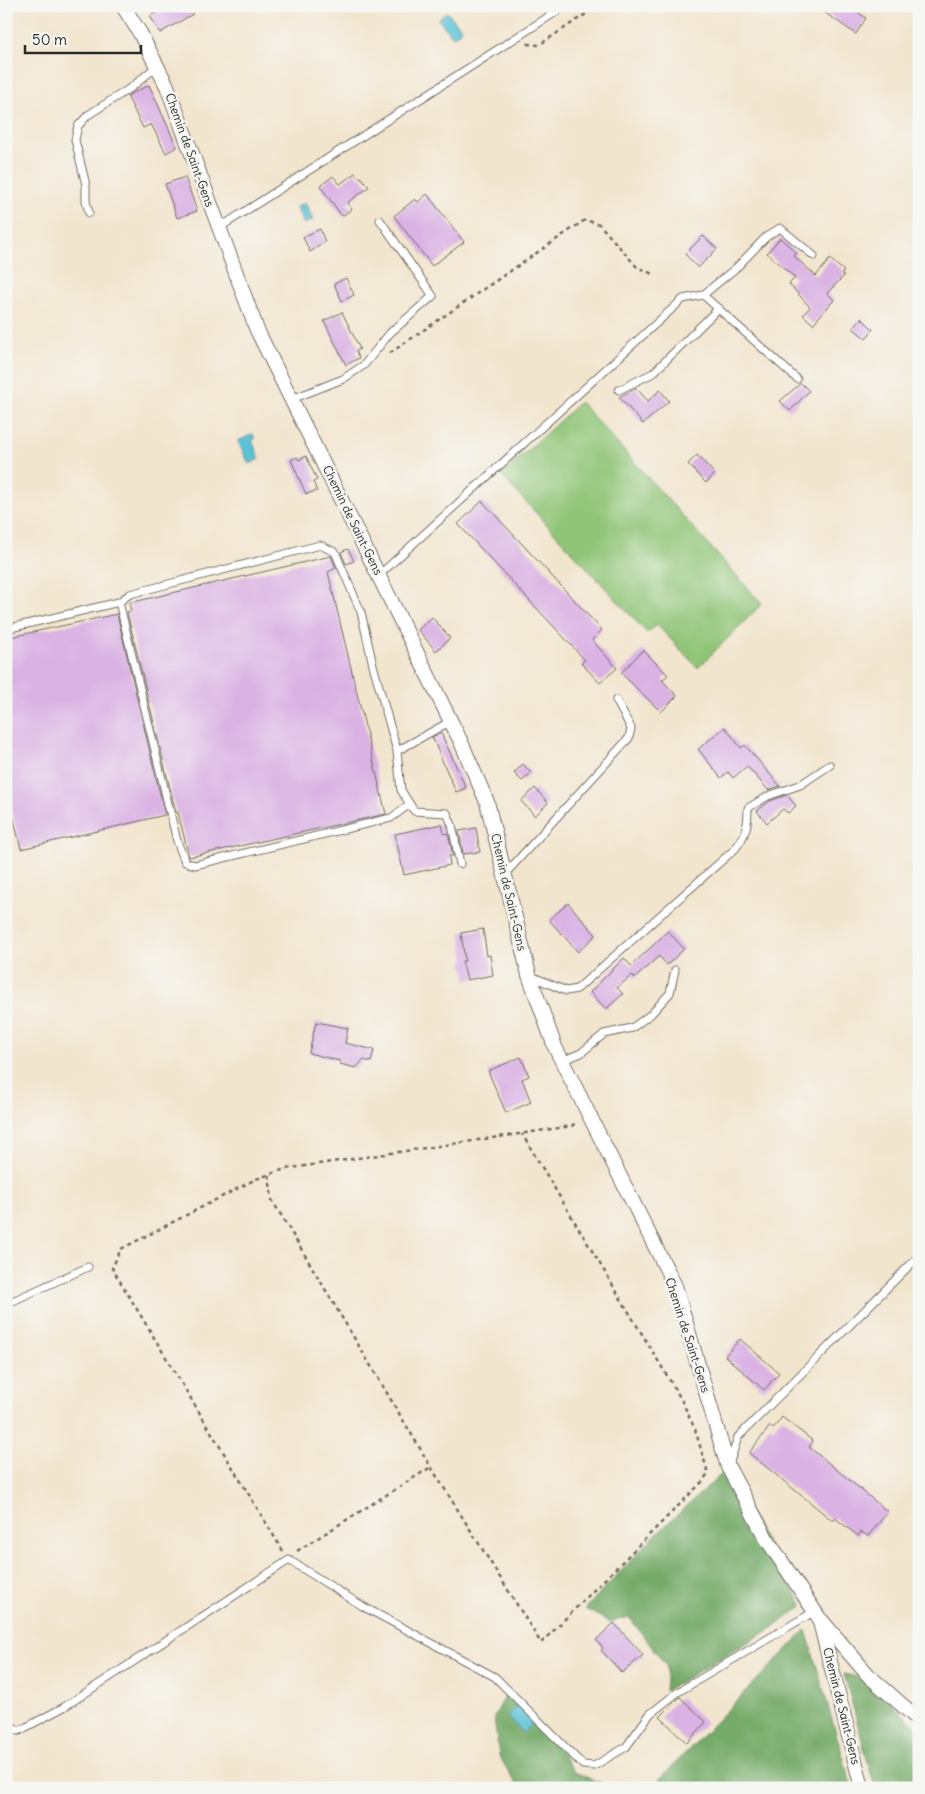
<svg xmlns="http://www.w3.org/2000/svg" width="925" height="1794" viewBox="0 0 925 1794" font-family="Delius,sans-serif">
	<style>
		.green { fill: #90c577; stroke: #5e7851 }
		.forest { fill: #74aa68; stroke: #506a4a }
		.water { fill: #59c1d6; stroke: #427680 }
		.building { fill: #dab2e4 }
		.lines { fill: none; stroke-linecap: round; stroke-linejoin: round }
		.lane-casing { stroke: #716c64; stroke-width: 9 }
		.street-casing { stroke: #716c64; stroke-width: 16 }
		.path { stroke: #716c64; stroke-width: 2.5; stroke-dasharray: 4 4; stroke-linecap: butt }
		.lane { stroke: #fff; stroke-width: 7 }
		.street { stroke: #fff; stroke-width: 14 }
		.labels { text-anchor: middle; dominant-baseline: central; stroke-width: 5; stroke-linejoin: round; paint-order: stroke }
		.street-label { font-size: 12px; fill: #2b2b2b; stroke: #f6f6f2 }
	</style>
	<rect width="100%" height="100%" fill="#f6f6f2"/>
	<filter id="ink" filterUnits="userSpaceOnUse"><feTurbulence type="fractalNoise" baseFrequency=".02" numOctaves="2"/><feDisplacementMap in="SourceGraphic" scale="10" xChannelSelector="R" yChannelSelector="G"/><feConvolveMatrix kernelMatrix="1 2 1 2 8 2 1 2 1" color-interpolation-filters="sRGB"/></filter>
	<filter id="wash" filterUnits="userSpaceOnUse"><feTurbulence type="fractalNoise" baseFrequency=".0096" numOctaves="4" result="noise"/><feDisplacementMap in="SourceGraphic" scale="20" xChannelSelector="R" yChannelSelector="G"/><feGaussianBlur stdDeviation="1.12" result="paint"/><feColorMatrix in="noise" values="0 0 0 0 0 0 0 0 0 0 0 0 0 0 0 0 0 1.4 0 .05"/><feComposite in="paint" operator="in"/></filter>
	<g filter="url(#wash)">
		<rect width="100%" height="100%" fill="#f2e5ce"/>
		<!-- green -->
		<path class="green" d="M580,402L762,604L698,668L657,625L647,633L501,475Z"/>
		<!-- forest -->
		<path class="forest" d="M725,1471L803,1606L774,1627L665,1691L667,1667L629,1617L610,1622L585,1609L653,1537Z
			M806,1630L852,1788H519L499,1756L494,1717L508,1691L553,1739L574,1772L608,1786L652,1787Z
			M844,1674L862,1678L919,1729V1788H875Z"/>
		<!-- water -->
		<path class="water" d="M447,12L462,29L453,37L438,19Z
			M305,203L313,220L304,224L296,207Z
			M253,434L255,439L252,441L260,459L249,464L238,441Z
			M519,1704L535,1721L523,1733L507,1716Z"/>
		<g id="blocks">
			<!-- building -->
			<path class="building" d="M168,6H184L193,14L160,33L150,16Z
				M815,6H850L866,18L856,34Z
				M149,85L177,147L166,153L151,124L143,128L127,96Z
				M355,173L359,178L361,177L369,187L347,203L352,209L342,216L320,186L333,176L340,184Z
				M185,177L197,211L177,218L165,184Z
				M427,194L464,242L432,266L394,216L415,199L418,202Z
				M320,229L325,242L310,252L303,237Z
				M703,236L717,249L698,268L685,254Z
				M780,238L797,253L794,256L816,276L830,259L844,271L842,273L844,276L827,293L834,300L813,324L803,315L810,307L789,284L795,278L767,253Z
				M346,278L354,295L342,301L334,284Z
				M342,312L360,349L356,351L359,358L346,365L324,321Z
				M861,318L873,329L866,339L853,328Z
				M801,383L809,391L790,411L780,401Z
				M636,388L648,401L660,390L669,401L643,424L619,397Z
				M697,455L715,474L706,483L688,464Z
				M306,456L317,480L313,482L317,491L306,494L291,460L297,457L299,460Z
				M482,501L602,630L592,640L617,668L600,683L581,663L585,660L458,524Z
				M348,549L354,561L346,564L341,552Z
				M331,556L336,568L328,572L386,814L189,857L178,812L176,813L127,612L131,611L129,603Z
				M117,614L165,815L21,849L6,787V638Z
				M432,617L450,638L436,651L418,630Z
				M643,650L668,675L662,680L677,696L661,712L621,673Z
				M725,727L741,748L745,745L780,786L768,790L747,766L733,778L728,772L721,778L698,749Z
				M441,733L466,788L456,792L432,737Z
				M523,764L531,773L522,781L514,773Z
				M535,788L548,803L535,816L521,801Z
				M787,795L796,806L788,813L783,809L767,823L757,811L770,801Z
				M442,824L444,834L448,833L453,856H449L450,865L404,875L395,834Z
				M476,828L480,852L463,854L459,831Z
				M568,903L596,935L578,952L549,920Z
				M483,929L487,956L490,955L493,975L467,980L462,961H465L461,933Z
				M668,931L684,949L667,965L659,956L635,978L632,975L617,988L623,994L606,1009L590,992L624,958L631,966Z
				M316,1022L348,1028L345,1043L374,1050L371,1062L363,1060L356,1068L340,1064V1061L309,1053Z
				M521,1057L529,1076L522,1079L531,1102L506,1113L488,1071Z
				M740,1339L779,1373L764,1390L725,1356Z
				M782,1417L813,1441L809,1447L888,1512L868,1536L861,1532L858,1536L835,1518L833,1521L749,1453L770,1426L773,1429Z
				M614,1623L643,1655L622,1673L601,1650L603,1648L596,1640Z
				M680,1697L706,1722L687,1743L660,1717Z"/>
		</g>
	</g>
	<g filter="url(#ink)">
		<use href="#blocks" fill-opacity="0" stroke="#716c64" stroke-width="1"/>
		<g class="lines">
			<defs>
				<path id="lane" d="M89,213L86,201V185L75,140L78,126L88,115L132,87L157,66
					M219,228L556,12L554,6
					M703,295L797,379
					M619,390L653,373L719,308
					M292,399L343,379L364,365L390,333L433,296L380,220
					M379,575L683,299L703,295L737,267L766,237L780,228L814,256
					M6,629L119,602
					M451,721L397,751L401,790L414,811L447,813L452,825L460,864
					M397,751L373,665L361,612L335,552L320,545L130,594L119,602L177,841L185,862L195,865L391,818L410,804
					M505,874L629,738L631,728L616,700
					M531,976L566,991L577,989L735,849C746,835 748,826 748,808L768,796L800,785L830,765
					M562,1061L581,1053L604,1034L632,1028L651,1014L670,993L675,970
					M6,1304L88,1267
					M729,1465L738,1437L919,1256
					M6,1722L19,1731L64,1707L289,1560L364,1607L495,1677L583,1765L594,1766L626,1747L650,1714L678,1692L815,1611"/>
				<path id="street" d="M123,6L140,33L167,86L257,330L461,742L487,802L529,975L555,1047L675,1286L728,1467L766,1538L819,1618L862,1788
					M821,1620L869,1676L919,1720"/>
			</defs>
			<!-- lane casing -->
			<use href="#lane" class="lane-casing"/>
			<!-- street casing -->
			<use href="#street" class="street-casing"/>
			<!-- path -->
			<path class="path" d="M527,44L539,45L598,6
				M390,353L585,220L599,224L637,267L655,275
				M269,1175L272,1200L431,1467L541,1643L703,1481L708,1473L695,1429L681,1399L522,1134
				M283,1551L112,1268L121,1249L256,1179L285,1169L572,1126L577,1121
				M297,1551L431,1467"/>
			<!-- lane -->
			<use href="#lane" class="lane"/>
			<!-- street -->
			<use href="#street" class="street"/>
		</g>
	</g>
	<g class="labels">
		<!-- street labels -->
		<g class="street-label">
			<text transform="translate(190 150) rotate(70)">Chemin de Saint-Gens</text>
			<text transform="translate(353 520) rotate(64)">Chemin de Saint-Gens</text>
			<text transform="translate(509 892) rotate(77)">Chemin de Saint-Gens</text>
			<text transform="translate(688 1335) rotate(72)">Chemin de Saint-Gens</text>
			<text transform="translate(842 1706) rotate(76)">Chemin de Saint-Gens</text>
		</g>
	</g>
	<!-- margin -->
	<rect width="925" height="1794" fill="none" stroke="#f6f6f2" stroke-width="25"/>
	<!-- scale -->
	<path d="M25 45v8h116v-8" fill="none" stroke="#2b2b2b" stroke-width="2.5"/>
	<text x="32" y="45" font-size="15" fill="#2b2b2b" stroke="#f6f6f2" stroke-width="4" paint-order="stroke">50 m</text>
</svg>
